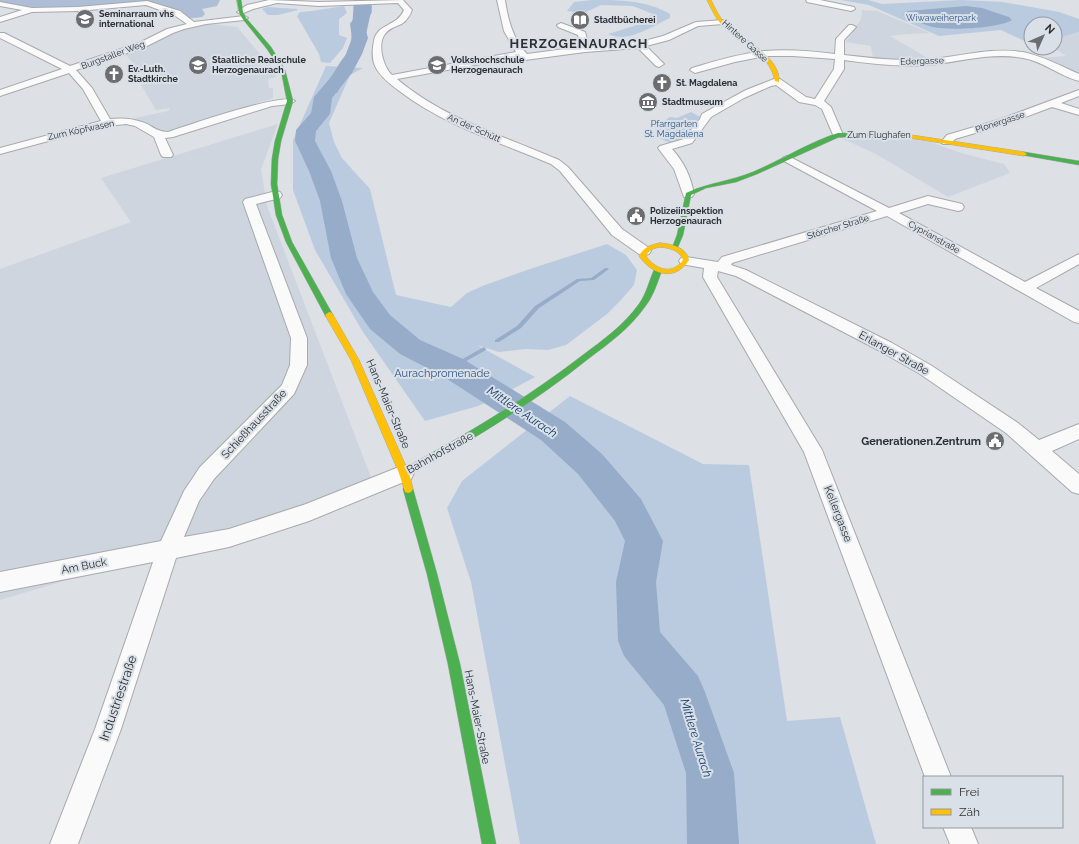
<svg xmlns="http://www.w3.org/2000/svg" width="1079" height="844" viewBox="0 0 1079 844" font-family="Raleway,sans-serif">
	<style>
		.built { fill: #ced5df }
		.green { fill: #bbcbdf }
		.forest { fill: #adbed6 }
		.water { fill: #97acc8 }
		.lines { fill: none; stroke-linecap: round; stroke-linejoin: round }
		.stream { fill: #97acc8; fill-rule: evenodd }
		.river { fill: #97acc8; fill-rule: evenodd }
		.street-casing { stroke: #a7a9ac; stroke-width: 2 }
		.fast-casing { stroke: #a7a9ac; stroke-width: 1 }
		.slow-casing { stroke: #a7a9ac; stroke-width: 1 }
		.street { fill: #fafafb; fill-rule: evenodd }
		.fast { fill: #4caf50; fill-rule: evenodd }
		.slow { fill: #ffc107; fill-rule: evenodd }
		.labels { text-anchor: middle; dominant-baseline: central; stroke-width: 4; stroke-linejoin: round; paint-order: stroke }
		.far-poi-label { font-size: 9px; font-weight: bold; fill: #2d2f32; stroke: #dae0e7; text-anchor: start }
		.far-park-label { font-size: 9px; fill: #2f568a; stroke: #dae0e7 }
		.far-street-label { font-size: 9px; fill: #2d2f32; stroke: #dae0e7 }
		.street-label { font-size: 11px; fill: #2d2f32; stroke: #dae0e7 }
		.park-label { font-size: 11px; fill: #2f568a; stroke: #dae0e7 }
		.poi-label { font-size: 11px; font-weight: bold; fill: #2d2f32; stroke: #dae0e7; text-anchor: end }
		.water-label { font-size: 12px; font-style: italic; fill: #173d6f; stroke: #dae0e7 }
		.far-district-label { font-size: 13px; font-weight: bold; letter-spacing: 1px; fill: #2d2f32; stroke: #dae0e7 }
		.near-street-label { font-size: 13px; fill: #2d2f32; stroke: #dae0e7 }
	</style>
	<rect width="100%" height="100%" fill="#dde0e4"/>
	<!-- built -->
	<path class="built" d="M862,10L877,11L930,33L906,34L890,36L931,60L917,62L873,58L871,46L846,42L861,19Z
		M212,24L237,27L265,60L258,61L265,71L272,70L276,77L268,79L269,88H273V98L169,131L159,129L135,118L168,111L170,108L156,110L141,85L150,82L125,54L177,30Z
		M1079,32V74L1041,58L1066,56L1054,48L1055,39Z
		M278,124L261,169L267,206L375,488L0,600V269L131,222L101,178Z
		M903,138L930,142L961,153L1004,164L1010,173L948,197L876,154L843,139Z"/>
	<!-- green -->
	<path class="green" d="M592,0C619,0 647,0 670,14V18C652,26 628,44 608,34L634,26L653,14L633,6L601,5L584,13L567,11L574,2Z
		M841,0H868L882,4L961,0L1003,2L1059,12L1079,19V32L1055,39V24H1031V44L1001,30L939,36L869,5Z
		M344,6L347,13L339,19V35L347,38L343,48L330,63L321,62L319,54L297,16L300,12L312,11Z
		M267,7L297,9L298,10L278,15H268L262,9Z
		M326,66L363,68L350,75L329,123L334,142L342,158L370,189L396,295L451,307L467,293L485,285L530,269L607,244L626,255L637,270L634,285L621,300L607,314L566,345L548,350L526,349L499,352L477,345L535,377L498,397L478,406L425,421L363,332L315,250L293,190V140Z
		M691,112L700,117C694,129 685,144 669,142C665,141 660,138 657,136L663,132L655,128L670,117L677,118Z
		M570,396L703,464L749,465L787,721L840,717L876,844H520L471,582L447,508L462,481Z"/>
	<!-- forest -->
	<path class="forest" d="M0,0H220L217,6L202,9L205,14L202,17L185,19L147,3L31,10L0,4Z"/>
	<!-- water -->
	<path class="water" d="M354,0H370L372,7L362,53L350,72L345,77L337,93H321L341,61L349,51L351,44Z
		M966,6L982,8L1009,17L1012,20C997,29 945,31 929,26C920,23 911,18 903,14L908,11Z"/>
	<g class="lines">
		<!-- stream -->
		<path class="stream" d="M605,268H607L609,269L594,280L580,281L539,308L521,328L499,342H495V340L517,326L535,306L577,279L591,278Z
			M484,347L486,349V350L454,368H450L449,367L450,366Z"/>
		<!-- river -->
		<path class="river" d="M355,0H369L372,12L364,24L368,38L362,54L352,73L332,98L330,114L316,131L315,141L331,171L342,201L357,258L373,292L390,315L420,340L463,359L565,422L602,454L641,499L663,541L656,582L660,632L698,676L705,692L734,773L739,844H687L686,773L664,705L624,656L618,641L616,582L625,541L615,521L578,474L541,440L441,375L400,354L370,329L346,294L331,258L320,201L309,171L295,141L296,130L311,113L314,97L336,71L346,54L352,38L350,24L358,12Z"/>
		<defs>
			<path id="street" d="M269,0L319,2L403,0L412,10C404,30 395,22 385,34C377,44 383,67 392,75L516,52L504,31L497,0H505C508,20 513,39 527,54L580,47L578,35L558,27L557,25L561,23L585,32L589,46L640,42L663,36L696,22L723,20L727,22L723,24L698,26L669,40L646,46L664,64L659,67L656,66L638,48L585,52L525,60L520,57L397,79C444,119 504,136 559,160L568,167L622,229L649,248L651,251L649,254L644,255L639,254L612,235L560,171L551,164C499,142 443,125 398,90C390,84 381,77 376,68C372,61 372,50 374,41C377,23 397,27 404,10L398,3L319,6L277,3L253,9L241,14L237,12L247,5Z
				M806,0H820L854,7L855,9L851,11L807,2Z
				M147,1L180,11L194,22L244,16L248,18L244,20L206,24L184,29L173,33L145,47L76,70L92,88L110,119C121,118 131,118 142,122C154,126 154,131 168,132C186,126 286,91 295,101L290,104L272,106L173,137L165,138L173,155L171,157H163L161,155L154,137L135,126L126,124L107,126L82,132L0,154V148L101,121L83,89L69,73L0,96V90L62,69L0,38V33H4L70,66L139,43L167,29L187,24L174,15L146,5L78,11L32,12L0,22V17L22,10L0,6V2L32,8L78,7Z
				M849,25H852L856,27L844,40V55C872,58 901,62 929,59C960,57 991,47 1023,52C1042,56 1061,66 1079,74V81C1059,76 1043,61 1023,58C992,52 960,62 929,65C901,67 872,64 844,60V69L824,101L831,107L843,135L842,137H834L822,109L815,105L799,102L776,85L771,86L744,98L711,117L692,143L672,149C684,162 691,177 694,194L692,197H684L674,169L658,148L660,146L684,139L700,119L702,114L711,109L746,90L774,79H780L806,97L815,99L834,69L835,59L793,56H765L735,62L695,73L690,70L692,68C715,61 739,54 764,51C787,49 812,51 835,54L836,39Z
				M1079,90V96L1061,103L1079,109V115L1052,107L1009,123L955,139L951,144H943L941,142L947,135L1001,119Z
				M788,156L889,208L928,196L962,204L964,207L962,210L958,211L928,204L899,213L1025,282L1079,254V264L1036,288L1079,311V323L1074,322L887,216L732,263L731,265L746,270L892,343L932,366L1018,423L1039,440L1079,424V439L1052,451L1079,474V494L1072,492L1006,433L920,374L880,351L736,276L718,271L717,277L822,450L951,777H925L804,452L703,277L704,268L681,264L679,261L681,258L686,257L718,262L722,257L877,211L784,161L782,159L784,157Z
				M276,191L280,192L282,195L280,198L256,204L307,338V365L294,394L214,479L199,501L184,537L229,529L306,504L404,465L411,467L414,473L411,479L309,521L229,547L176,558L121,729L78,844H50L95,729L153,562L0,592V572L161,541L184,491L200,467L282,385L290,365L291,338L243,202L245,199Z
				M943,827H971L978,844H950Z"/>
			<path id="fast" d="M237,0H241L243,12L246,18L271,47L285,70L293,101L281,141L278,159L277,184L282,215L292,242L333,315L332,317H326L325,315L286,242L276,215L271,184L272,159L275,141L287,101L281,70L267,49L242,18L239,12Z
				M838,133L905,134L908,136L905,138L839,137L757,174L736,182L706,188L691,195L683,235L677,249H673L672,248L677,235L686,193C708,183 731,181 753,172C781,160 810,142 838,133Z
				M1024,152L1079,161V165L1022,155L1021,154Z
				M655,268H658L662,270C657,284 653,297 644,308C629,329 608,344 588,359C532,404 471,441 407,476L404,477L401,476L399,473L401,470C464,436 526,399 583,355C603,340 624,325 639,304C647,293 649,280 655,268Z
				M408,485L411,486L413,489L437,574L460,664L496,844H482L448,664L427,574L403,489L405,486Z"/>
			<path id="slow" d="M707,0H711C715,8 719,17 726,24C742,39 781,57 779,82L775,81C768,50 741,44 721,24C715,17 711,8 707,0Z
				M905,134L1024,152L1027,154L1024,156L903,137L902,136Z
				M660,243C672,244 686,247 689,260C675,282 652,275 639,256C644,247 650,245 660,243ZM660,247C669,248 680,250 683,260C672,276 655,269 646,256C649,250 654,248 660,247Z
				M329,312L332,313L359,360L409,473L413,489L411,492L408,493L405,492L399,473L351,360L325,315Z"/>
		</defs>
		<!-- street casing -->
		<use href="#street" class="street-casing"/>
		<!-- fast casing -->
		<use href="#fast" class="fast-casing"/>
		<!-- slow casing -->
		<use href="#slow" class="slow-casing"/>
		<!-- street -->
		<use href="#street" class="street"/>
		<!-- fast -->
		<use href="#fast" class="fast"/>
		<!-- slow -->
		<use href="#slow" class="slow"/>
	</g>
	<!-- icons -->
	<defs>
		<symbol id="university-disc" viewBox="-11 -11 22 22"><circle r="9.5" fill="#6b6d70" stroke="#dae0e7"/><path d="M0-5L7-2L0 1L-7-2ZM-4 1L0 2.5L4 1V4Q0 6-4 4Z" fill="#fff"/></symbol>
		<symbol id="library-disc" viewBox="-11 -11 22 22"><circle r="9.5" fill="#6b6d70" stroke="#dae0e7"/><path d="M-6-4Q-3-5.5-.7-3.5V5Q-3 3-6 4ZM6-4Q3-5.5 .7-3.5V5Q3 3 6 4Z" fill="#fff"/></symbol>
		<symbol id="school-disc" viewBox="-11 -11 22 22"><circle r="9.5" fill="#6b6d70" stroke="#dae0e7"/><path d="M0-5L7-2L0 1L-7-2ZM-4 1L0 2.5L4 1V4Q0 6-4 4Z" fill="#fff"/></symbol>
		<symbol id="church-disc" viewBox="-11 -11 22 22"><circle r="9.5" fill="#6b6d70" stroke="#dae0e7"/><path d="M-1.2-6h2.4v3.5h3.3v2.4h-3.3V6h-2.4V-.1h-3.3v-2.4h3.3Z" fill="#fff"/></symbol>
		<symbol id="museum-disc" viewBox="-11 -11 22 22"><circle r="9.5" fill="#6b6d70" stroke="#dae0e7"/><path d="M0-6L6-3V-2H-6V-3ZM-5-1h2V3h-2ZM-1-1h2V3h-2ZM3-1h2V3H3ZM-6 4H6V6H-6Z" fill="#fff"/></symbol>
		<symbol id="civic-disc" viewBox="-11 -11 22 22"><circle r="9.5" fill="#6b6d70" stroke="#dae0e7"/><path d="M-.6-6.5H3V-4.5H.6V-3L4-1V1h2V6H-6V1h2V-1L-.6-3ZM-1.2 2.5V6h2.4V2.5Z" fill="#fff"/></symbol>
	</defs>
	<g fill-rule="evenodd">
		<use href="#university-disc" x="74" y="8" width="22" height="22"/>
		<use href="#library-disc" x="569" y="9" width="22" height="22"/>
		<use href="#school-disc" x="187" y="54" width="22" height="22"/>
		<use href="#university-disc" x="426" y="54" width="22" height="22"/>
		<use href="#church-disc" x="103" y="63" width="22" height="22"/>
		<use href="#church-disc" x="651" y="72" width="22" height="22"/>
		<use href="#museum-disc" x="637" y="91" width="22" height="22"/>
		<use href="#civic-disc" x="625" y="205" width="22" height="22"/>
		<use href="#civic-disc" x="984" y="430" width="22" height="22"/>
	</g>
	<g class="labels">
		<!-- far-poi labels -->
		<g class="far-poi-label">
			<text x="99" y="14">Seminarraum vhs<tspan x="99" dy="10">international</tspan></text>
			<text x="594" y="20">Stadtbücherei</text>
			<text x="212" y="60">Staatliche Realschule<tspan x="212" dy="10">Herzogenaurach</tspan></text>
			<text x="451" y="60">Volkshochschule<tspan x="451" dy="10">Herzogenaurach</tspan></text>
			<text x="128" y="69">Ev.-Luth.<tspan x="128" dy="10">Stadtkirche</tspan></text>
			<text x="676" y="83">St. Magdalena</text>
			<text x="662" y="102">Stadtmuseum</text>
			<text x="650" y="211">Polizeiinspektion<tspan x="650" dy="10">Herzogenaurach</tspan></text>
		</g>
		<!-- far-park labels -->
		<g class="far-park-label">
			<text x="941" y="18">Wiwaweiherpark</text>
			<text x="674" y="124">Pfarrgarten<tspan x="674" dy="10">St. Magdalena</tspan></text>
		</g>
		<!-- far-street labels -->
		<g class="far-street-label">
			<text transform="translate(745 41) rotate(42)">Hintere Gasse</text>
			<text transform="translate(113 55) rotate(-20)">Burgstaller Weg</text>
			<text transform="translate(922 61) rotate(-2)">Edergasse</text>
			<text transform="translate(1000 122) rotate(-18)">Plonergasse</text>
			<text transform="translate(474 128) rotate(24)">An der Schütt</text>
			<text transform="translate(81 130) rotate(-12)">Zum Köpfwasen</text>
			<text x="879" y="135">Zum Flughafen</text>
			<text transform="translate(838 227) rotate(-17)">Störcher Straße</text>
			<text transform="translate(934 237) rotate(29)">Cyprianstraße</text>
		</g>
		<!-- street labels -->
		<g class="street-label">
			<text transform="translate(894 353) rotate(29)">Erlanger Straße</text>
			<text transform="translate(388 404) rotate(67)">Hans-Maier-Straße</text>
			<text transform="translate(254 424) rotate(-47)">Schießhausstraße</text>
			<text transform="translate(440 453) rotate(-29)">Bahnhofstraße</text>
			<text transform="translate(838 514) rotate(69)">Kellergasse</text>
			<text transform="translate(84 566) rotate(-11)">Am Buck</text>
			<text transform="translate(477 717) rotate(79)">Hans-Maier-Straße</text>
		</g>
		<!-- park labels -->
		<g class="park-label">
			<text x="442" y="373">Aurachpromenade</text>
		</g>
		<!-- poi labels -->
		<g class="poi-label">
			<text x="981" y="441">Generationen.Zentrum</text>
		</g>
		<!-- water labels -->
		<g class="water-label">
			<text transform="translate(522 412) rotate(34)">Mittlere Aurach</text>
			<text transform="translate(696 738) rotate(73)">Mittlere Aurach</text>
		</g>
		<!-- far-district labels -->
		<g class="far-district-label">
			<text x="579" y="43">HERZOGENAURACH</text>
		</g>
		<!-- near-street labels -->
		<g class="near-street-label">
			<text transform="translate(118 698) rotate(-71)">Industriestraße</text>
		</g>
	</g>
	<!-- legend -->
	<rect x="923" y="776" width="140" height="52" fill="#dae0e7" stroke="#95999f"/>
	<rect x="931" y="789" width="20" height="6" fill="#4caf50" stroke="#95999f"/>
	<text x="959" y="796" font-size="12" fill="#2d2f32">Frei</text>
	<rect x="931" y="809" width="20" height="6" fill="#ffc107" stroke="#95999f"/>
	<text x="959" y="816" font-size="12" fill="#2d2f32">Zäh</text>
	<!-- north arrow -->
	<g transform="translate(1043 36) rotate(45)"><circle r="19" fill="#dae0e7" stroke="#95999f"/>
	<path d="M0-3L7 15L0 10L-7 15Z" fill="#6b6d70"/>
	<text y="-6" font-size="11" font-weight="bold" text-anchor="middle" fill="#2d2f32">N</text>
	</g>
</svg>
